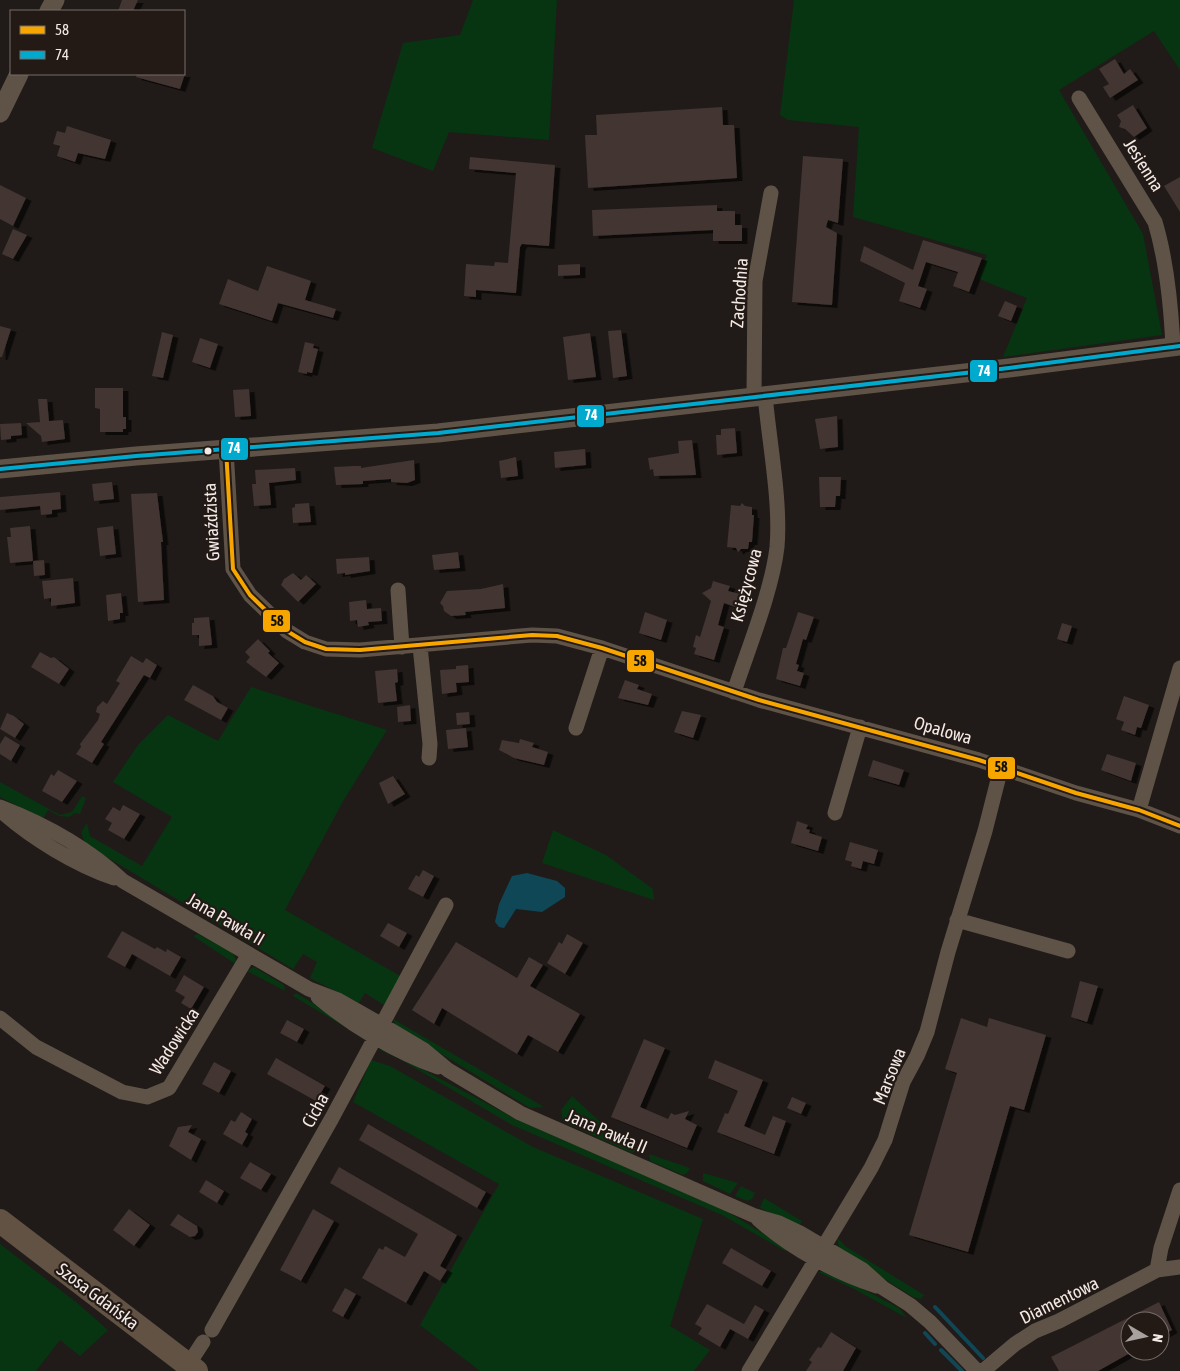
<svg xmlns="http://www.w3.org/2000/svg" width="1180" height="1371" viewBox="0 0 1180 1371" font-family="'Asap Condensed',sans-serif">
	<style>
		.green { fill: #073511 }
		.water { fill: #0f4756 }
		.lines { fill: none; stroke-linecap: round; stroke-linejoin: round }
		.stream { stroke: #0f4756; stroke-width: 4 }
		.building { fill: #423530; filter: url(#shadow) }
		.minor { stroke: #5f5347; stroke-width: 15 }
		.tertiary { stroke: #5f5347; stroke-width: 19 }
		.primary { stroke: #615243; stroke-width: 24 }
		.bus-1-casing { stroke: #241a15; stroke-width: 8 }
		.bus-2-casing { stroke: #241a15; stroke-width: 8 }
		.bus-1 { stroke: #f7a600; stroke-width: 4 }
		.bus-2 { stroke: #00a9ce; stroke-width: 4 }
		.bus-dot { fill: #f2eae7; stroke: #241a15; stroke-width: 2 }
		.labels { text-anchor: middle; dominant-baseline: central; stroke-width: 4.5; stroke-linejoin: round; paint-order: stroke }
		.street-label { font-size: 18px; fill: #f2eae7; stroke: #241a15 }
		.line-badge { stroke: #241a15; stroke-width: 2 }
		.badge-label { font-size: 14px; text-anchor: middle; font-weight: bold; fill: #fff }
		.pale-badge-label { font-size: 14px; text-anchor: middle; font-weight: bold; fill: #111 }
	</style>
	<defs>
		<filter id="shadow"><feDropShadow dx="5.5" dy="3" stdDeviation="0" flood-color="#0009"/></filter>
	</defs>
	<rect width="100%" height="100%" fill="#201b18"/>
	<!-- green -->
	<path class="green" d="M473,0H557L549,140L449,132L433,171L372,148L403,43L460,35Z
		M794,0H1180V70L1154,31L1059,90L1143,234L1162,335L1003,357L1027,298L979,279L987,255L853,217L859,127L788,120L780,115Z
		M251,687L387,730L342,803L285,910L402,977L387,1007L365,993L359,1003L310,978L317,962L303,954L293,969L85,844L81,832L87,823L90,836L142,866L172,817L113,782L138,745L168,715L218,741Z
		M0,782L60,815L72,812L82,796L86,798L80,814L75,813L69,817L59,816L48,810L43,819L0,797Z
		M553,830L606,855L653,889L654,900L542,863Z
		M198,934L231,952L235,957L237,965L193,936Z
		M254,967L284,985L285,991L247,971Z
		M296,993L347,1024L345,1027L293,996Z
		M393,1019L544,1107L530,1108L396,1026Z
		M380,1050H384L399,1057L516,1119L723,1209L787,1248L785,1251L722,1215L512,1125L398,1058Z
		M371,1060L390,1066L533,1147L703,1219L670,1326L710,1350L694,1371H480L420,1325L499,1184L353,1102Z
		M572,1096L608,1129L633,1138L630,1146L639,1149L632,1153L563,1122L561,1110Z
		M649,1154L690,1168L687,1173L683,1175L650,1161Z
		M703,1173L738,1183L730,1194L703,1181Z
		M741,1186L755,1193L752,1199L747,1201L735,1196Z
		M764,1198L802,1221L799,1226L760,1208Z
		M837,1237L845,1246L924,1295L921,1299L913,1297L839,1250Z
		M0,1244L76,1302L108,1330L80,1356L60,1340L36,1371H0Z
		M828,1271L899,1308L907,1318L854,1289L818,1272Z"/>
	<!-- water -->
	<path class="water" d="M527,873L557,881L565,888V897L542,912L516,909L504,928L499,927L495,922L499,904L512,876Z"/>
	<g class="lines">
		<!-- stream -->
		<path class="stream" d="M935,1307L983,1358
			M925,1333L935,1344
			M941,1350L962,1371"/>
	</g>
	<!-- building -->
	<path class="building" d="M122,0H138L133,11H118Z
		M1115,59L1124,74L1130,69L1138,80L1110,98L1103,87L1109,84L1099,69Z
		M137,74H185L180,89L136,77Z
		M1133,105L1147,128L1134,137L1125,129L1119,127L1121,121L1117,115Z
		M722,107L723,125H734L737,178L588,188L585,135H597L596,115Z
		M67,126L111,140L105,159L78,153L75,162L57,156L60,146L53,144L57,131L65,133Z
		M803,156L843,159L838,223L828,220L826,227L837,233L832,305L792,302Z
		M470,157L555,165L549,246L522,244L520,247L516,293L476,290V297L464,296L466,264L494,266L495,262L508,263L516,173L469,169Z
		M1180,177V212L1164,186Z
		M0,185L26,198L13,226L0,219Z
		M717,205V211H735V225H742V241H713V230L593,236L592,210Z
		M13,229L27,235L13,259L2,254Z
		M923,240L982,258L969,292L953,286L958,272L926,262L918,286L927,289L920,308L899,301L905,283L860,261L864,246L913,270Z
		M580,264V275L558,276V265Z
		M267,266L311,281L305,300L336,309L333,318L278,303L272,321L219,304L228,279L258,291Z
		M1005,301L1017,306L1011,321L998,316Z
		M0,326L11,329L2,357H0Z
		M621,330L627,376L613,378L608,331Z
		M162,332L173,335L163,378L152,376Z
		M590,333L596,377L568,380L563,337Z
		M200,338L218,344L210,368L192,362Z
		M305,342L314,344L313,348L318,349L312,373L307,372V374L298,372Z
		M95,388H123V417H126V429H123V432H100V409L95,408Z
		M249,389L251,416L235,417L233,390Z
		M38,399H47L49,421L63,420L65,439L42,442L41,436L26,423L40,422Z
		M837,416L838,447L820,449L815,419Z
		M21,423L22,435L11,436V439L1,440L0,424Z
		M735,428L737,453L717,455L716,435H721V429Z
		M692,440L696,475L654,476L653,469L650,470L648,458L679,453L678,441Z
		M585,449L586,465L555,468L554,452Z
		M516,457L518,476L501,478L499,461Z
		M414,460L415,480L407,483L391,482V479L363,481V484L336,485L334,467L354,466H361V468Z
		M295,468L296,480L269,483L271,505L254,506L252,484H256L255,470Z
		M819,477H841L840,496H836L835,507H820Z
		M112,482L114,499L94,501L92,484Z
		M60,492L61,509L52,510V514L41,515L40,506L0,510V497Z
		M157,493L163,542H161L164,600L138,602L131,494Z
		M309,503L311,522L293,523L292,508L295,507V504Z
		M742,503L745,506L752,507V515H754L752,542H749L748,549H741L738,552L736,548L727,547L731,505L740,506Z
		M30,526L33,561L10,563L7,537H11L10,528Z
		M113,526L116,554L100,556L97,528Z
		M458,552L460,568L434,570L432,555Z
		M369,557L370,571L345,575V573L337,574L336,559Z
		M44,560L45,575L34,576L33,561Z
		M293,573L301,580L306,575L316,584L298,602L281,585L284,579Z
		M73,578L75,603L51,606V598L44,599L42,581Z
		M713,581L730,586L728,591L740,594L735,607L724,603L718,625L724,627L714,660L694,654L696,648L693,647L696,635L700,637L711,601L702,593L711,588Z
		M503,584L505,608L465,612L466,615L451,616L444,611L443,606L440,603L447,591L481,589Z
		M121,593L123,613H120V619L108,621L106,595Z
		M366,600L367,609L381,608L382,621L368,622L369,625L358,627L357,620L350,621L349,602Z
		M645,612L667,620L661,640L639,633Z
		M798,612L814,617L806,640L803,639L796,664L799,665L797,671L804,673L800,686L776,679L783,648H786Z
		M209,617L212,645L199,646V635H192V623H194V618Z
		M1062,623L1072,626L1067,642L1057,639Z
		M258,639L270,651L268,653L279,663L266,677L246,662L250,657L245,652Z
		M40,652L51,658L54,657L69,669L59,684L31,667Z
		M131,656L143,663L146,658L157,665L150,678L144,675L101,742L104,744L92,763L76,754L81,747L80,744L98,720L100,714L96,712L97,707L103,701L107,704L120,683L116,681Z
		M468,665L469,682L456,683L457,692L442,694L440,670L456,669V666Z
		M397,669L398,682L395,683L397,701L378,703L375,671Z
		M625,680L639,685L637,689L652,694L648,705L618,698Z
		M193,685L213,696L217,702L228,708L221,720L184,700Z
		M1124,696L1149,705L1141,728L1137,727L1135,735L1121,730L1124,722L1116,719Z
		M410,705L411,721L398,722L397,707Z
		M682,711L701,715L693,738L674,732Z
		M469,712L470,724L457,725L456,713Z
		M7,713L14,716L24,724L15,738L0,729Z
		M466,728L468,747L448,749L446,730Z
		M5,736L20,745L11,761L0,754V744Z
		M520,739L534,743L532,747L548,752L544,765L514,758L499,750L502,740L519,743Z
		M1107,754L1136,763L1131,781L1101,770Z
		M873,760L904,770L899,785L868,776Z
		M58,770L77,781L62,802L42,791L51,774L54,776Z
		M393,776L405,794L388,804L379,783Z
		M123,805L140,814L124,839L108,830L112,823L105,819L113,807L120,811Z
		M797,821L808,825L806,829L810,830L809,833L822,837L818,851L791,843Z
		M850,842L878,850L874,864L863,861L861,869L851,866L852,862L845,860Z
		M423,870L434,876L423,897L408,889L413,880L416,875L419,877Z
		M388,923L407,933L399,947L380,936Z
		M122,931L155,949L157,947L166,952L167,949L181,957L170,976L132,954L125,967L107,957Z
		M567,934L583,943L565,974L547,963L559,942L562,944Z
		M456,942L517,978L529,957L543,965L530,986L580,1014L558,1052L528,1035L517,1054L442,1008L434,1024L412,1010Z
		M184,975L204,987L191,1009L181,1003L185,997L175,991Z
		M1080,981L1098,986L1087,1022L1071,1017Z
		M961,1018L987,1027L989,1018L1046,1035L1024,1110L1010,1106L968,1252L909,1235L957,1073L945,1069Z
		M287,1020L304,1029L297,1042L280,1033Z
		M644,1039L665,1048L640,1107L668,1119L671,1113L675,1115L689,1111L685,1119L697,1125L687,1148L611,1117Z
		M276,1058L325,1086L316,1101L267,1074Z
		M715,1060L763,1080L744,1126L765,1135L773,1116L786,1121L774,1154L717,1132L725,1113L728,1114L738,1091L708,1078Z
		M214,1062L231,1071L219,1093L202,1084Z
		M792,1097L806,1103L801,1114L787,1108Z
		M241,1112L252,1119L245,1132L248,1134L242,1145L223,1134L231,1120L235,1122Z
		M368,1124L486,1192L477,1208L359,1140Z
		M192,1125L188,1132L201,1139L191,1160L169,1146L178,1127Z
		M250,1162L271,1174L261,1190L240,1178Z
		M339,1167L457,1235L440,1266L447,1270L440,1281L424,1271L406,1303L362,1278L379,1248L383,1250L385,1246L405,1257L418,1234L330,1183Z
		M206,1180L224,1191L217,1203L199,1192Z
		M129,1209L150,1225L134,1246L113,1230Z
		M313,1209L334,1221L301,1281L280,1270Z
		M178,1214L197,1226L198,1232L195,1236L190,1237L170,1225Z
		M731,1248L771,1271L762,1286L722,1263Z
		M345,1288L356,1294L343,1317L332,1311Z
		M1159,1302L1172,1330L1160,1337V1321H1130V1353L1098,1371H1059L1051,1357Z
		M707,1304L744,1324L755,1305L764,1310L748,1339L730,1329L720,1347L698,1334L702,1328L695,1324Z
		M831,1332L856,1348L843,1371H806L812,1362L809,1360L818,1347L821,1348Z"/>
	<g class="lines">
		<!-- minor -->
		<path class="minor" d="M1079,98L1155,222C1167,262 1171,304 1173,347
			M754,396L755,281L771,193
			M226,449L233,569L250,595L287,631L305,642L326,649L360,650L532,635L557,636L602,648L759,700L979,760L1076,793L1139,810L1180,826
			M398,590L402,647
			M420,646L430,744L429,758
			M734,692C748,649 772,591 777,547C781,502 769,441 765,395
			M576,728L602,648
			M0,807C44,824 88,848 123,881L309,989L338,1000L382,1025L424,1050L448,1070L520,1113L755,1216L779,1223L800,1233L863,1270L883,1288L910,1305L930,1322L977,1371
			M1139,810L1180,668
			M1,811C31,838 76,865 114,878
			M835,813L860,727
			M957,920L1068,951
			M318,997C352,1026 396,1052 438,1067
			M0,1018L36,1047L122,1092L147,1097L169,1088L249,954
			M758,1219C790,1248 836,1273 877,1286
			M1157,1270L1161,1248L1180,1190
			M212,1330L332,1118L446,905
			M188,1365L203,1342
			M749,1371L871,1168L885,1140L903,1082L917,1056L927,1032L948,952L985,831L1001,768
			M983,1371L1015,1344L1035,1331L1059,1321L1157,1270L1180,1267"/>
		<!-- tertiary -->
		<path class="tertiary" d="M49,11L55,0
			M0,113L19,74
			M0,469L136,456L438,433L1009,368L1180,346"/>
		<!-- primary -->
		<path class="primary" d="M0,1221L196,1371"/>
		<defs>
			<path id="bus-1" d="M226,449L233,569L250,595L287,631L305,642L326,649L360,650L532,635L557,636L602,648L759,700L979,760L1076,793L1139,810L1180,826"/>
			<path id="bus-2" d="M0,469L136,456L438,433L1009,368L1180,346"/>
		</defs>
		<!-- bus-1 casing -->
		<use href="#bus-1" class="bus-1-casing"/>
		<!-- bus-2 casing -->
		<use href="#bus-2" class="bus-2-casing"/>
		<!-- bus-1 -->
		<use href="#bus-1" class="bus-1"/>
		<!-- bus-2 -->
		<use href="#bus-2" class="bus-2"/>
	</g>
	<!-- markers -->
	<circle class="bus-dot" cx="208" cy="451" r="4.5"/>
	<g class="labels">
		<!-- street labels -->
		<g class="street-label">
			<text transform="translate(1144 165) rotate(58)">Jesienna</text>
			<text transform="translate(739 293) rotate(-86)">Zachodnia</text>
			<text transform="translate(211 522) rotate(-93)">Gwiaździsta</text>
			<text transform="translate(746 585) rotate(-75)">Księżycowa</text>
			<text transform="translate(943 730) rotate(16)">Opalowa</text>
			<text transform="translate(226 919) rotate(30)">Jana Pawła II</text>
			<text transform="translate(174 1041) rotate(-57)">Wadowicka</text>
			<text transform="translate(889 1076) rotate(-68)">Marsowa</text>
			<text transform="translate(315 1110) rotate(-61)">Cicha</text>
			<text transform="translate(607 1131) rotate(23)">Jana Pawła II</text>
			<text transform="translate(98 1296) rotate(37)">Szosa Gdańska</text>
			<text transform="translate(1059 1300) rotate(-26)">Diamentowa</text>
		</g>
	</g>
	<g class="line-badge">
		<rect x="969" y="359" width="29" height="24" rx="5" fill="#00a9ce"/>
		<rect x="576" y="404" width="29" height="24" rx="5" fill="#00a9ce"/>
		<rect x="220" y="437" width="29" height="24" rx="5" fill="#00a9ce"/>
		<rect x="262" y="609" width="29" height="24" rx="5" fill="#f7a600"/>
		<rect x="626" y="649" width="29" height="24" rx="5" fill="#f7a600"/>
		<rect x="987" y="756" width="29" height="24" rx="5" fill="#f7a600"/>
	</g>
	<g class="badge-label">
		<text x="984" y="376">74</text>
		<text x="591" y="420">74</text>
		<text x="234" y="453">74</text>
	</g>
	<g class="pale-badge-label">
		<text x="277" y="626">58</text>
		<text x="640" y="666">58</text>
		<text x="1001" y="772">58</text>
	</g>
	<!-- legend -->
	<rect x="10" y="10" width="175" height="65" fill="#241a15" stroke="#766d69"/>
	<rect x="20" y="26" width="25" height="8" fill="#f7a600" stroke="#766d69"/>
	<text x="55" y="35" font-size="15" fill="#f2eae7">58</text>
	<rect x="20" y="51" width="25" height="8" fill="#00a9ce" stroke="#766d69"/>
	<text x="55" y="60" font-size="15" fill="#f2eae7">74</text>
	<!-- north arrow -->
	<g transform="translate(1145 1336) rotate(99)"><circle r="24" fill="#241a15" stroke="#766d69"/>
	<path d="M0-4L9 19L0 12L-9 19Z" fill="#a8a29f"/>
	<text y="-8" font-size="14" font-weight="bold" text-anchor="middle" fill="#f2eae7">N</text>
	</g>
</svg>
